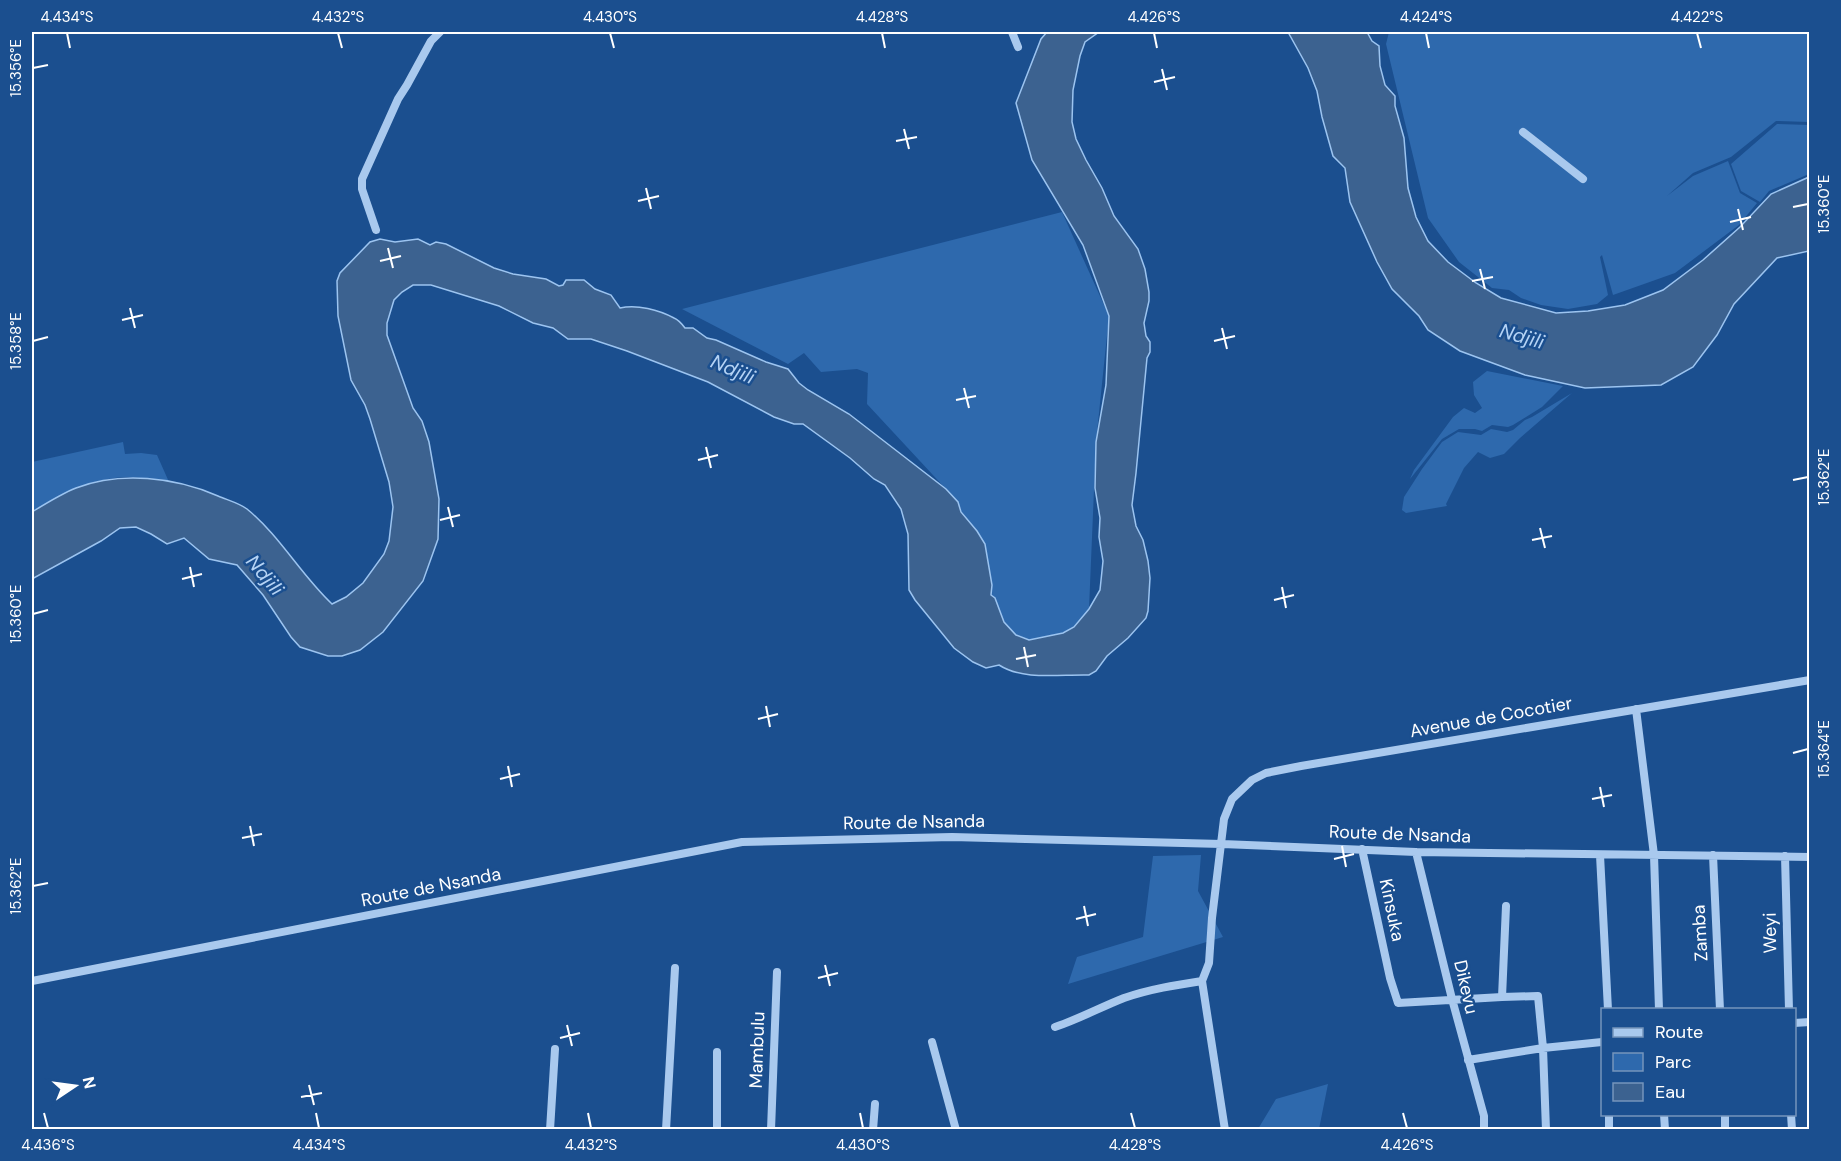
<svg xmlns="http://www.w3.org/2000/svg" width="1841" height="1161" viewBox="0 0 1841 1161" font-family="'DM Sans',sans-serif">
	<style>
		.green { fill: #2e69ad }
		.water { fill: #3c6290; stroke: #9cc4f0; stroke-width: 1.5 }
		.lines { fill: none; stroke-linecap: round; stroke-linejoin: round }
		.minor { stroke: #a9c9ee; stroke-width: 8 }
		.ticks { fill: none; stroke: #fff; stroke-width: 2 }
		.labels { text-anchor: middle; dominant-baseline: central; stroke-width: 5; stroke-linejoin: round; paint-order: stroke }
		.street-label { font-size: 18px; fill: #fff; stroke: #1b4f8f }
		.water-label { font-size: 20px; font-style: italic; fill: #b5d3f5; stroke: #1b4f8f }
		.neatline { fill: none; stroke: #fff; stroke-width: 2 }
		.ticks-label { font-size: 15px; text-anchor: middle; fill: #fff }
	</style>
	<rect width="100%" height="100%" fill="#1b4f8f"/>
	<!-- green -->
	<path class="green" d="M1389,32H1809V122L1776,121L1731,157L1693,173L1667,196L1693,176L1728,161L1740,193L1757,203L1739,225L1675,273L1613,295L1602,255L1600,257L1608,295L1597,304L1568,309L1541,305L1521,298L1509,290L1492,288L1459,262L1428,218L1386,44Z
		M1777,124L1809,125V174L1769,191L1760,202L1741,191L1731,164Z
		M1062,212L1109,316L1096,442L1089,609L1074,627L1063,633L1029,640L1016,635L1007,627L991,595L992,585L985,544L977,531L961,511L958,502L867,404L868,373L857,369L821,372L804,353L788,364L682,309Z
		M1487,371L1563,386L1542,407L1513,425L1508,427L1492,425L1482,431L1475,429H1459L1442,439L1410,479L1414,470L1453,417L1464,408L1475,413L1482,408L1474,395L1473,382Z
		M1572,393L1520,438L1504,454L1490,458L1478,452L1464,468L1446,504L1447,506L1406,513L1402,510L1404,497L1422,469L1442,442L1458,432L1481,435L1491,429L1507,432L1513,430L1525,420L1532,417Z
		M123,442L125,454L141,453L157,455L169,482C155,480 141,477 127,477C93,478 60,494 32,512V462Z
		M1201,855L1198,891L1223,937L1068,984L1077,957L1143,937L1153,856Z
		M1328,1084L1319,1129H1258L1276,1099Z"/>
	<!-- water -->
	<path class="water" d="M1047,32H1099L1085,42L1080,56L1073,90L1072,122L1076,139L1086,160L1102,188L1114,216L1138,249L1145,269L1149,292V301L1144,323L1146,336L1150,342V352L1147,358L1136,473L1132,505L1136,526L1143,540L1148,561L1150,578L1148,611L1146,618L1128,638L1107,656L1096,671L1089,675C1061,674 1024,681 999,665L986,668L973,662L954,648L915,600L909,590L908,534L901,509L885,485L874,479L850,458L803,424H794L774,417L708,382L627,351L591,339H568L553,328L533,323L499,306L431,285H413L402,292L394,300L387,323V335L413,408L422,421L429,442L439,499L438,539L423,581L383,632L360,650L342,656H328L300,647L291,637L263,595L237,565L209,559L184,538L167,544L151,534L136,527L120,528L101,541L32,579V512C45,504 61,494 76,488C120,471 175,477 218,496C227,500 239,503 247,509C280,536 301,575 332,604L346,597L363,583L384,554L389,541L393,507L389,482L370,419L365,405L351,380L338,316L337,281L340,273L370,242L380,239L395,242L418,239L430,245L436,242L446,244L494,268L513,274L546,279L559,286L563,285L566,280H584L595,289L611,295L620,308C637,304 659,310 674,318C679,320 682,324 685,328H693L707,338L716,340L766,362L788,369L799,383L808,390L849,414L946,489L958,502L961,512L977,531L985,544L992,585L991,595L995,598L1004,622L1016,635L1029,640L1063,633L1074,627L1089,609L1100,590L1103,561L1099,537L1100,518L1095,488L1096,442L1106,385L1109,316L1083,245L1032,160L1016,103L1041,39Z
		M1288,32H1367L1372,41L1379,46L1380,66L1385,85L1395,96V106L1404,138L1408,188L1416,217L1428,241L1448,262L1476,283L1501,298L1556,313L1588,311L1625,305L1663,290L1703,260L1740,227L1771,194L1809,177V251L1777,258L1734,304L1717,335L1693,367L1661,385L1585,388L1525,375L1460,351L1428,330L1419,316L1392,289L1377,262L1350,202L1345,168L1333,156L1322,117L1317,91L1308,68Z"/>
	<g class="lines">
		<!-- minor -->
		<path class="minor" d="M1012,32L1018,47
			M1523,132L1583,179
			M376,230L362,189V179L398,99L407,85L431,41L440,32
			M1636,709L1654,855L1659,1010
			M1362,849L1390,978L1398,1003L1502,997L1538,996L1543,1048L1546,1130
			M1416,852L1452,999L1484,1116V1130
			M1600,855L1608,1010
			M1713,855L1720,1010
			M1785,856L1789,1010
			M32,981L742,842L952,837L1222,844L1416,852L1810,857
			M1502,997L1506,906
			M1794,1023L1810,1022
			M1055,1027C1079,1019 1101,1007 1124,998C1150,989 1176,985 1202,981
			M932,1042L956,1130
			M717,1052V1130
			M1468,1060L1543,1048L1602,1042
			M1609,1114V1130
			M1664,1114L1665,1130
			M1725,1114V1130
			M1791,1114L1792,1130
			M550,1130L555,1049
			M666,1130L675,968
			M771,1130L777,972
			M873,1130L875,1104
			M1225,1130L1202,981L1209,963L1212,918L1224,819L1232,799L1252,780L1266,773L1301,766L1810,680"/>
	</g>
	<!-- ticks -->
	<path class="ticks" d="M67,33L70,48M338,33L342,48M610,33L614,48M882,33L885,48M1154,33L1157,48M1426,33L1429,48M1697,33L1701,48M33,68L48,65M1162,69L1167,90M1154,82L1175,77M904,129L909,149M896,141L917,137M646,188L651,209M638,201L659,196M1793,207L1808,204M1738,209L1743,230M1730,222L1751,217M388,248L393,268M380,261L401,256M1480,269L1485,289M1472,281L1493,277M130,308L135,328M122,320L143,315M1222,328L1227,349M33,341L48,337M1214,341L1235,336M964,388L969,408M956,400L976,396M706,447L711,468M698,460L718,455M1793,480L1808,477M448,507L453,527M440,520L460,515M1540,528L1545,548M1532,540L1552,536M190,567L194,587M182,579L202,574M1282,587L1286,608M1274,600L1294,595M33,614L48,610M1024,647L1028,667M1016,659L1036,655M766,706L770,727M758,719L778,714M1793,753L1808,749M508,766L512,787M500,779L520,774M1600,787L1604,807M1592,799L1612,795M250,826L254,846M242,838L262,834M1342,846L1346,867M1334,859L1354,854M33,886L48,883M1084,906L1088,926M1076,919L1096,914M825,965L830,986M818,978L838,973M567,1025L572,1046M560,1038L580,1033M309,1085L314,1105M301,1097L322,1093M44,1113L48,1128M316,1113L319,1128M588,1113L591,1128M860,1113L863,1128M1131,1113L1135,1128M1403,1113L1407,1128"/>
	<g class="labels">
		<!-- street labels -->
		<g class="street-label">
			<text transform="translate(1491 717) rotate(-10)">Avenue de Cocotier</text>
			<text transform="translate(914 822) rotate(-1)">Route de Nsanda</text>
			<text transform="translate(1400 834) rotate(2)">Route de Nsanda</text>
			<text transform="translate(431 887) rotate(-11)">Route de Nsanda</text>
			<text transform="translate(1392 910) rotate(78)">Kinsuka</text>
			<text transform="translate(1700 933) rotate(-93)">Zamba</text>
			<text transform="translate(1770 933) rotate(-91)">Weyi</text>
			<text transform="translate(1466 987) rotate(77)">Dikevu</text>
			<text transform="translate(757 1050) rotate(-88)">Mambulu</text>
		</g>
		<!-- water labels -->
		<g class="water-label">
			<text transform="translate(1522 336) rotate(16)">Ndjili</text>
			<text transform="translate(733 369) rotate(23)">Ndjili</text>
			<text transform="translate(265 575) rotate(50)">Ndjili</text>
		</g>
	</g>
	<!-- border -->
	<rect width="1841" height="1161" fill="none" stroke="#1b4f8f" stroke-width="66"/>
	<!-- legend -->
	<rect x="1601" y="1008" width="195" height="108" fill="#1b4f8f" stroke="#7695bc" stroke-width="1.5"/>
	<rect x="1613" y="1028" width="30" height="9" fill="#a9c9ee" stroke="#7695bc" stroke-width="1.5"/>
	<text x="1655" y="1038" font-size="18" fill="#ffffff">Route</text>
	<rect x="1613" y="1053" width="30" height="18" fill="#2e69ad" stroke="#7695bc" stroke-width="1.5"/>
	<text x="1655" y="1068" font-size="18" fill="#ffffff">Parc</text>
	<rect x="1613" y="1083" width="30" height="18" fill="#3c6290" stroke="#7695bc" stroke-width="1.5"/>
	<text x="1655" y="1098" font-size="18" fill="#ffffff">Eau</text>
	<!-- north arrow -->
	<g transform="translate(75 1086) rotate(77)" stroke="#1b4f8f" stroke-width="4.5" paint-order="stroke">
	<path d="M0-4.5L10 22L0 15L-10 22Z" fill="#ffffff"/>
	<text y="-9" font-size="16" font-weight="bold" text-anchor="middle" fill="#ffffff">N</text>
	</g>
	<rect x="33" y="33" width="1775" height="1095" class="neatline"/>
	<g class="ticks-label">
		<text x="67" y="22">4.434°S</text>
		<text x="338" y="22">4.432°S</text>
		<text x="610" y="22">4.430°S</text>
		<text x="882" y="22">4.428°S</text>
		<text x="1154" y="22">4.426°S</text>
		<text x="1426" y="22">4.424°S</text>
		<text x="1697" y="22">4.422°S</text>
		<text transform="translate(16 68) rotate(-90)" y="5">15.356°E</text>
		<text transform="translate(1824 204) rotate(-90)" y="5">15.360°E</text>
		<text transform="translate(16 341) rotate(-90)" y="5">15.358°E</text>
		<text transform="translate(1824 477) rotate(-90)" y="5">15.362°E</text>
		<text transform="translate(16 614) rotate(-90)" y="5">15.360°E</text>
		<text transform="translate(1824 749) rotate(-90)" y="5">15.364°E</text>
		<text transform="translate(16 886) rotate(-90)" y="5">15.362°E</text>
		<text x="48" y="1150">4.436°S</text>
		<text x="319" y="1150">4.434°S</text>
		<text x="591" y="1150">4.432°S</text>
		<text x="863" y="1150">4.430°S</text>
		<text x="1135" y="1150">4.428°S</text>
		<text x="1407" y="1150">4.426°S</text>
	</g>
</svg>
